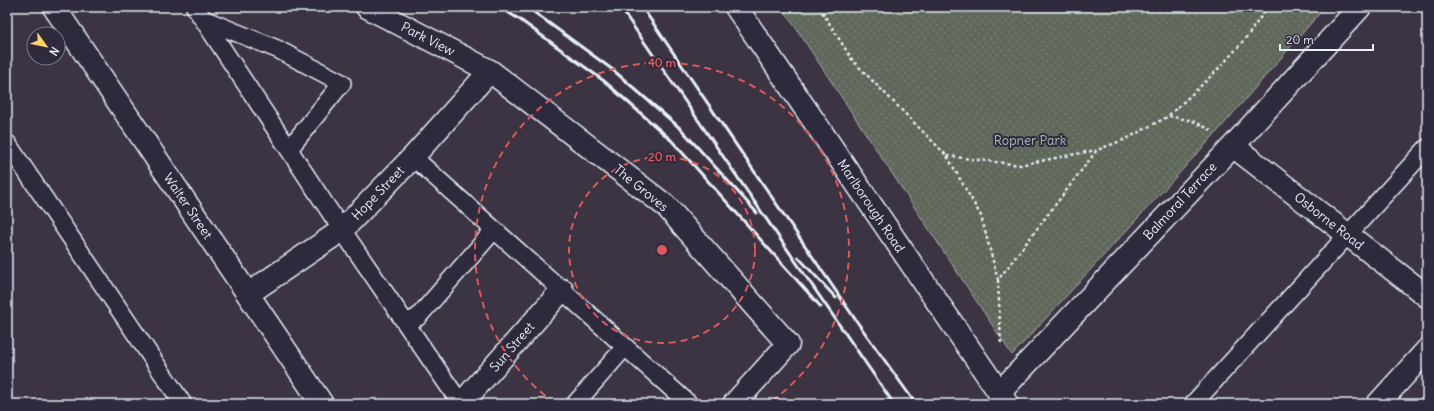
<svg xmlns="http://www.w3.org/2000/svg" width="1434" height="411" viewBox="0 0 1434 411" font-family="Delius,sans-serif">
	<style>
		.park { fill: url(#park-dots); stroke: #a4acaa }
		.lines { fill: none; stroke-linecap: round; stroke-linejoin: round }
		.service-casing { stroke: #e8f1f8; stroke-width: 20 }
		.minor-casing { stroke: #e8f1f8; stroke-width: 25 }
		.path { stroke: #e8f1f8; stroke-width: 2.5; stroke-dasharray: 3 3; stroke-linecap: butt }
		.service { stroke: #2f2a3d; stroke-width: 17 }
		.minor { stroke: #2f2a3d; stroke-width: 22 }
		.rail { stroke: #e8f1f8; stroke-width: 3 }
		.ring { fill: none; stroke: #da5a5c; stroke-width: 2; stroke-dasharray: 7 5 }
		.labels { text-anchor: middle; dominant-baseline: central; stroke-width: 4; stroke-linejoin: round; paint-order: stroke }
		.street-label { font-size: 13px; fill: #e8f1f8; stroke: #2f2a3d }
		.park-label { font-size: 13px; fill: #b2bab9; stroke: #2f2a3d }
		.centre { fill: #da5a5c; stroke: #2f2a3d; stroke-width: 2 }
		.ring-label { font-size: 12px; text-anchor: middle; font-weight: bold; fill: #da5a5c; stroke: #2f2a3d; stroke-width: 4; stroke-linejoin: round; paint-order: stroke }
	</style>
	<defs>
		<pattern id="park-dots" width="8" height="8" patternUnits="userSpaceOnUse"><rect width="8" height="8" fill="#61685b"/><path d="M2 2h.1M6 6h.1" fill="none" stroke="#787e73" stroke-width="1.8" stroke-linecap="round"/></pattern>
	</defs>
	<rect width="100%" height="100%" fill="#3c3443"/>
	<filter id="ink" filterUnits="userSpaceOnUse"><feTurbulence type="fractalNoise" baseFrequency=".025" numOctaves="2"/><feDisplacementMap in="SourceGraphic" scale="8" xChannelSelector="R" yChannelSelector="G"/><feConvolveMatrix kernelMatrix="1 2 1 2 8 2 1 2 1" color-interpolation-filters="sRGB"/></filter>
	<g filter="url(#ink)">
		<!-- park -->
		<path class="park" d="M782,7H1325L1217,132L1012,355Z"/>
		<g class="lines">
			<defs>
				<path id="service" d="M195,7L342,230L461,404
					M203,19L277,49L342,83L289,149
					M7,143L183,404
					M413,157L689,404
					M406,323L418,317L494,230
					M575,404L625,347
					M1193,404L1427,148"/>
				<path id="minor" d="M54,7L322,404
					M367,7L490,71L666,206L788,344L734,404
					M736,7L1007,404
					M1233,146L1427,296
					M248,294L342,230L413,157L490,71
					M999,393L1233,146L1360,7
					M461,404L562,290
					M1378,404L1427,350"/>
			</defs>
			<!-- service casing -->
			<use href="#service" class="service-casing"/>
			<!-- minor casing -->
			<use href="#minor" class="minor-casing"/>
			<!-- path -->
			<path class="path" d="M819,7L853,61L947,156L981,216L998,280L1097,150L1126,139L1169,116L1193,121L1211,130
				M1169,115C1205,83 1242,49 1267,7
				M947,156L1020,165L1096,150
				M998,280L1001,346"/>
			<!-- service -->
			<use href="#service" class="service"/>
			<!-- minor -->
			<use href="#minor" class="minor"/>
			<!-- rail -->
			<path class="rail" d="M499,7L519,19L604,81L671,140L821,307
				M527,7L613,70L681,129L757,213
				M620,7L894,404
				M642,7L855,319L916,404
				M798,257L836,298"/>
		</g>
	</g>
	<!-- distance rings -->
	<g class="ring">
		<circle cx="662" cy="250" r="93"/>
		<path d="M555 403A187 187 0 1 1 769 403"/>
	</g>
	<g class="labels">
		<!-- street labels -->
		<g class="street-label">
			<text transform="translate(428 39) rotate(27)">Park View</text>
			<text transform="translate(641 188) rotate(39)">The Groves</text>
			<text transform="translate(378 193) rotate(-46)">Hope Street</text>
			<text transform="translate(1180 201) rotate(-47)">Balmoral Terrace</text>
			<text transform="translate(188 206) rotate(56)">Walter Street</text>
			<text transform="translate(871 206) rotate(56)">Marlborough Road</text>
			<text transform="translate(1329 221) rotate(38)">Osborne Road</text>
			<text transform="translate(512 347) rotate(-49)">Sun Street</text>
		</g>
		<!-- park labels -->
		<g class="park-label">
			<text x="1030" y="140">Ropner Park</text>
		</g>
	</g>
	<circle cx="662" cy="250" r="6" class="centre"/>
	<g class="ring-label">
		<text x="662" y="67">40 m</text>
		<text x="662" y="161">20 m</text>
	</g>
	<!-- margin -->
	<rect width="1434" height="411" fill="none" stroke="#2f2a3d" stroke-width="24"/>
	<rect x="12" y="12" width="1410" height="387" fill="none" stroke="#e8f1f8" stroke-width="1.5" filter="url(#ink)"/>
	<!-- north arrow -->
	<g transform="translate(46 46) rotate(123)"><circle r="19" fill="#2f2a3d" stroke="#797a88"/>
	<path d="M0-3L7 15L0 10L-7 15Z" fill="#ffd166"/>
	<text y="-6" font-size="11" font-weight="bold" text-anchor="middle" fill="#e8f1f8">N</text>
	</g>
	<!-- scale -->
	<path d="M1280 44v6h93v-6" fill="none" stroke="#e8f1f8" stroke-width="2"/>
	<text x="1286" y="44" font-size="12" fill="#e8f1f8" stroke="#2f2a3d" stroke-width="3" paint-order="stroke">20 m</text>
</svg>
